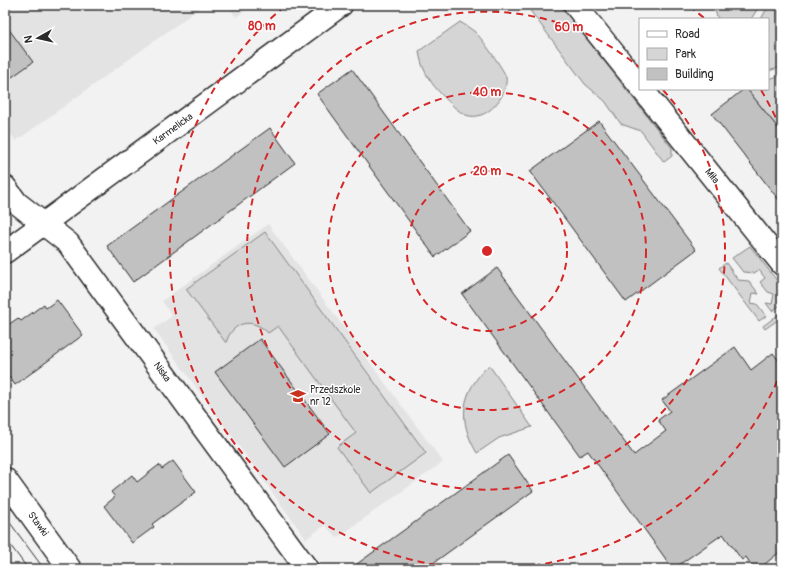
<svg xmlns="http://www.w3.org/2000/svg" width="787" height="574" viewBox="0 0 787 574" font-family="Pangolin,sans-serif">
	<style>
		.built { fill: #e3e3e3 }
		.green { fill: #d5d5d5; stroke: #808080 }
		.building { fill: #c1c1c1; stroke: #2b2b2b }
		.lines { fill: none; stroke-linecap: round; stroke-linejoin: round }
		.minor-casing { stroke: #2b2b2b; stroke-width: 25 }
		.tertiary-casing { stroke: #2b2b2b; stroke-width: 25 }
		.minor { stroke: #fff; stroke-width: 22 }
		.tertiary { stroke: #fff; stroke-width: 22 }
		.tram { stroke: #2b2b2b; stroke-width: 1 }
		.ring { fill: none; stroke: #d62828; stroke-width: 2; stroke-dasharray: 7 5 }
		.labels { text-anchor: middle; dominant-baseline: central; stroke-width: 3; stroke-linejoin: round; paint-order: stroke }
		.street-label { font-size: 10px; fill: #2b2b2b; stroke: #fff }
		.poi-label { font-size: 10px; fill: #2b2b2b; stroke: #fff; text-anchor: start }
		.centre { fill: #d62828; stroke: #fff; stroke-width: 2 }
		.ring-label { font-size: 12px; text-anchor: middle; font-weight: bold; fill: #d62828; stroke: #fff; stroke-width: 3; stroke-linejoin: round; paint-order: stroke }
	</style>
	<rect width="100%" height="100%" fill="#f2f2f2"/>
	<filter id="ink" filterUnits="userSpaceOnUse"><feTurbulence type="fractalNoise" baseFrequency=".025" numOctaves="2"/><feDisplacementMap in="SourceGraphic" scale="8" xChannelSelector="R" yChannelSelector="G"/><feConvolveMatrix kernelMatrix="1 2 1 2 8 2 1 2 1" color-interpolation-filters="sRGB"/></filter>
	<g filter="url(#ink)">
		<!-- built -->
		<path class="built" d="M5,5H204L16,141L5,126Z
			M227,5H253L236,17Z
			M268,224L443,462L337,538L325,525L306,539L154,329L172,316L162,301Z"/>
		<!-- green -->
		<path class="green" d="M526,5H560L672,148V156L664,162L641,131L621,124L605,101L585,84Z
			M713,5H760L751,19H718Z
			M769,5H780L782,8V67L768,71V19H761Z
			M460,22C465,25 470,28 475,32C481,37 504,70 506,77C509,95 486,123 466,115C457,111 450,103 443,96C431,84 421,69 419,51Z
			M782,75V133L747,89H768V79Z
			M265,232L426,453L371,493L337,447L356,433L278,326L268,333C253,317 232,321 226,343L186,289Z
			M750,246L782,287V304L772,311L766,303L772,304L774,294L768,292L760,282L765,278L759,270L754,273L743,272L732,258Z
			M726,263L738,280L749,281L759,294L753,293L751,303L757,304L766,316L759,321L719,268Z
			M782,312V317L765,329L763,326Z
			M489,365L532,427L499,438L477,453C457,420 461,392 489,365Z"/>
		<!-- building -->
		<path class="building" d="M5,24L33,62L5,82Z
			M352,69L470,231L435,257L317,94Z
			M744,89H747L782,133V204L712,114Z
			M599,121L696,250L626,302L530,171Z
			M270,128L295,163L133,282L107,246Z
			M497,268L634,455L666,431L658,420L670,411L662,400L735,347L751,370L773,353L782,365V550L759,569H754L746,557L742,560L723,534L673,569L588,451L580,456L462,294Z
			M57,300L83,335L15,385L5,371V327L18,318L21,321L44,304L46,308Z
			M260,339L330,434L285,467L215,372Z
			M508,455L533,491L425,569H350Z
			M173,461L196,492L152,524L154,527L132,543L104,506L115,497L111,492L132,475L137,482L159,465L162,469Z"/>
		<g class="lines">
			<defs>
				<path id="minor" d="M575,5L640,86
					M642,89L782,264
					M5,187L17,203L68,243L307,569
					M5,252L341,5"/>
				<path id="tertiary" d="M5,479L70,569"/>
			</defs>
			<!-- minor casing -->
			<use href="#minor" class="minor-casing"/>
			<!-- tertiary casing -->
			<use href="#tertiary" class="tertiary-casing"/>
			<!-- minor -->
			<use href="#minor" class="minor"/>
			<!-- tertiary -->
			<use href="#tertiary" class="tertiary"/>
			<!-- tram -->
			<path class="tram" d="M5,516L44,569
				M5,538L28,569"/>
		</g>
	</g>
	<!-- distance rings -->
	<g class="ring">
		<circle cx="487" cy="251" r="80"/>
		<circle cx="487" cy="251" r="159"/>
		<path d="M663 90A239 239 0 1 1 639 67"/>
		<path d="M782 370A318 318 0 0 1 490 569M484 569A318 318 0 0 1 285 6M689 6A318 318 0 0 1 704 18M761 90A318 318 0 0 1 782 132"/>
	</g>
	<!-- icons -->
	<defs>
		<symbol id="school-bare" viewBox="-9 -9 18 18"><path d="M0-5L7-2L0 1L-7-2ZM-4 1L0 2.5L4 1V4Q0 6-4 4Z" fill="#c8321e" stroke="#fff" stroke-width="2.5" paint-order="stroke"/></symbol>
	</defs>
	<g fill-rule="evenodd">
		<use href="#school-bare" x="287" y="385" width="22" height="22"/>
	</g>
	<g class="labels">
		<!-- street labels -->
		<g class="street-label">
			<text transform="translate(173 129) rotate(-36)">Karmelicka</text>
			<text transform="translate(712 176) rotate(51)">Miła</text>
			<text transform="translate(162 372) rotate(54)">Niska</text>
			<text transform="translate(38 524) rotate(54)">Stawki</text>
		</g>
		<!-- poi labels -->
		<g class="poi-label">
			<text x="310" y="390">Przedszkole<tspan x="310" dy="12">nr 12</tspan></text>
		</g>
	</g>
	<circle cx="487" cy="251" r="6" class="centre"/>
	<g class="ring-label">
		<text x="262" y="30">80 m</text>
		<text x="569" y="31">60 m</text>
		<text x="487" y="96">40 m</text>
		<text x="487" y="175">20 m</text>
	</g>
	<!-- margin -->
	<rect width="787" height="574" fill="none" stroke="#fff" stroke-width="20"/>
	<rect x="10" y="10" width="767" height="554" fill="none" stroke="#2b2b2b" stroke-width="1.5" filter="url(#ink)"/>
	<!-- legend -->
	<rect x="639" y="18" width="130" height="72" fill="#ffffff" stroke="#aaaaaa"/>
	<rect x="647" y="31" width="20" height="6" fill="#ffffff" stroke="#aaaaaa"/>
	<text x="675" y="38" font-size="12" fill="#2b2b2b">Road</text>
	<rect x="647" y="48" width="20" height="12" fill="#d5d5d5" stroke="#aaaaaa"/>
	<text x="675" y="58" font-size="12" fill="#2b2b2b">Park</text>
	<rect x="647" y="68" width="20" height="12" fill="#c1c1c1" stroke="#aaaaaa"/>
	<text x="675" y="78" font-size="12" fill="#2b2b2b">Building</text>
	<!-- north arrow -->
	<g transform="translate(38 38) rotate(262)" stroke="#ffffff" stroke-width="3" paint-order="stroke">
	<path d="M0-3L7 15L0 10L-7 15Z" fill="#2b2b2b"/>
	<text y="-6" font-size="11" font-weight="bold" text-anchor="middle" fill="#2b2b2b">N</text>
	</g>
</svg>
